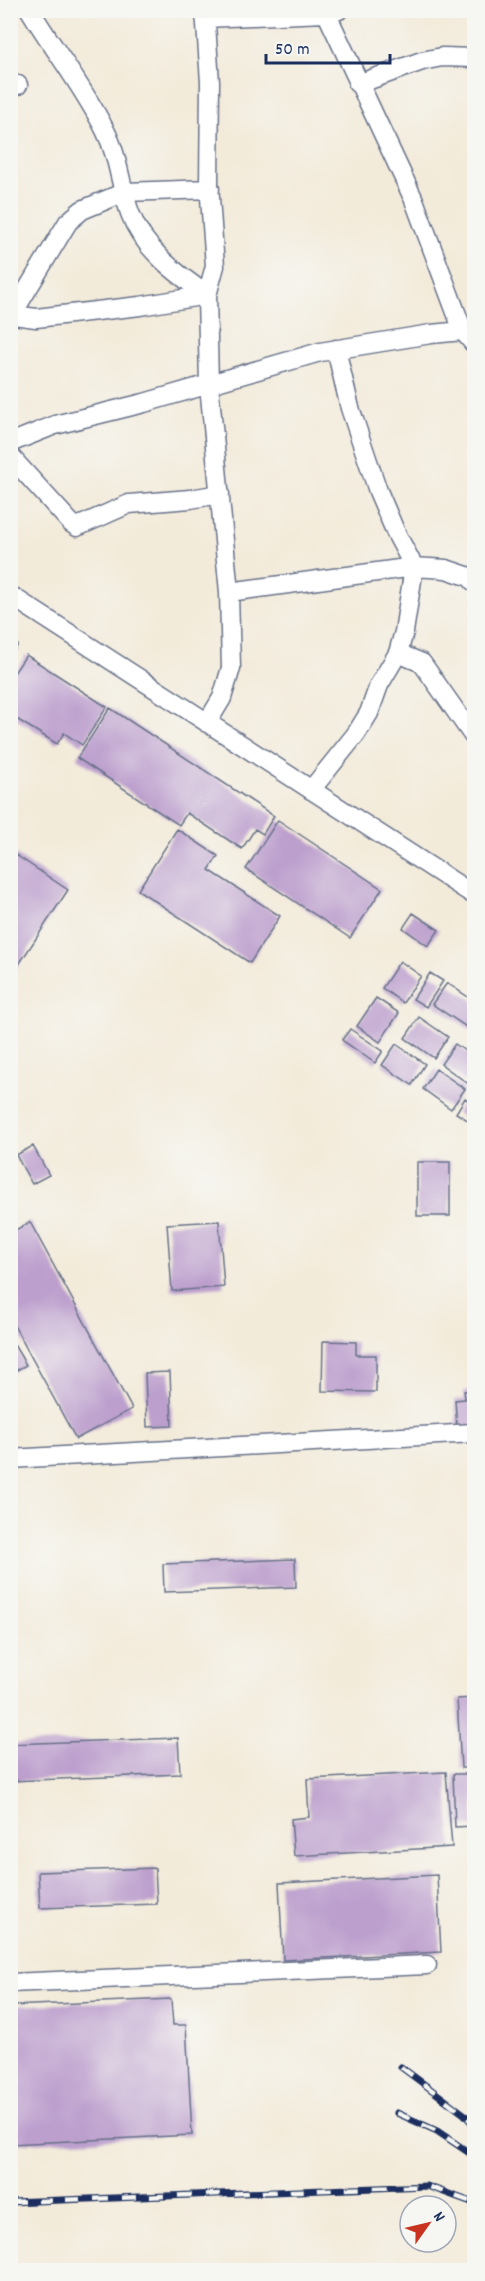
<svg xmlns="http://www.w3.org/2000/svg" width="485" height="2281" viewBox="0 0 485 2281" font-family="Dekko,sans-serif">
	<style>
		.building { fill: #bc9fcd }
		.lines { fill: none; stroke-linecap: round; stroke-linejoin: round }
		.street-casing { stroke: #677189; stroke-width: 21 }
		.street { stroke: #fff; stroke-width: 18 }
		.rail-casing { stroke: #1b2f5e; stroke-width: 7 }
		.rail { stroke: #f6f6f2; stroke-width: 4.5; stroke-dasharray: 14; stroke-linecap: butt }
	</style>
	<rect width="100%" height="100%" fill="#f6f6f2"/>
	<filter id="ink" filterUnits="userSpaceOnUse"><feTurbulence type="fractalNoise" baseFrequency=".0167" numOctaves="2"/><feDisplacementMap in="SourceGraphic" scale="12" xChannelSelector="R" yChannelSelector="G"/><feConvolveMatrix kernelMatrix="1 2 1 2 8 2 1 2 1" color-interpolation-filters="sRGB"/></filter>
	<filter id="wash" filterUnits="userSpaceOnUse"><feTurbulence type="fractalNoise" baseFrequency=".008" numOctaves="4" result="noise"/><feDisplacementMap in="SourceGraphic" scale="24" xChannelSelector="R" yChannelSelector="G"/><feGaussianBlur stdDeviation="1.35" result="paint"/><feColorMatrix in="noise" values="0 0 0 0 0 0 0 0 0 0 0 0 0 0 0 0 0 1.4 0 .05"/><feComposite in="paint" operator="in"/></filter>
	<g filter="url(#wash)">
		<rect width="100%" height="100%" fill="#f3ebda"/>
		<g id="blocks">
			<!-- building -->
			<path class="building" d="M10,640L18,645L10,657Z
				M26,655L107,707L82,745L64,733L57,744L10,715V679Z
				M110,708L274,816L263,834L255,829L242,849L187,813L179,825L77,758Z
				M278,820L382,889L350,938L246,869Z
				M177,829L218,856L209,870L280,916L250,963L138,890Z
				M10,851L68,890L10,978Z
				M413,913L439,930L428,946L403,928Z
				M400,961L421,976L403,1003L382,988Z
				M430,973L443,981L426,1007L413,999Z
				M447,983L474,1001V1032L432,1004Z
				M376,998L399,1013L380,1042L357,1026Z
				M419,1017L448,1037L434,1058L405,1038Z
				M350,1029L383,1051L375,1063L342,1040Z
				M396,1044L425,1064L412,1085L382,1065Z
				M455,1044L474,1057V1078L470,1085L441,1064Z
				M436,1069L465,1089L451,1109L423,1089Z
				M465,1098L474,1104V1124L456,1113Z
				M33,1146L49,1175L32,1184L16,1155Z
				M417,1162H450V1216H417Z
				M219,1221L224,1287L172,1291L167,1224Z
				M30,1222L132,1409L76,1439L10,1318V1233Z
				M10,1338L26,1365L10,1374Z
				M323,1341L356,1342V1355H376V1392L322,1391Z
				M170,1372L172,1426L147,1427L145,1373Z
				M474,1390V1428L457,1429L455,1400L465,1399L464,1391Z
				M295,1559L296,1587L164,1592L163,1564Z
				M474,1698V1768H461L457,1699Z
				M178,1738L180,1774L10,1781V1744Z
				M446,1772L452,1847L294,1856L291,1819L309,1817L307,1779Z
				M453,1774H474V1826L455,1827Z
				M155,1868L157,1904L40,1908L38,1872Z
				M437,1875L441,1952L283,1960L279,1883Z
				M171,1999L173,2025H186L192,2135L10,2144V2006Z"/>
		</g>
	</g>
	<g filter="url(#ink)">
		<use href="#blocks" fill-opacity="0" stroke="#677189" stroke-width="1.5"/>
		<g class="lines">
			<defs>
				<path id="street" d="M30,10C54,50 84,88 105,130C119,157 120,186 130,213C143,249 177,274 207,295
					M205,10L210,82L209,184L215,266L207,295L209,385L229,592L231,668L222,698L207,723
					M325,10L414,200L463,331L474,344
					M205,18L326,13L339,10
					M10,84L18,85
					M358,84L422,61L442,57L474,58
					M14,315L36,318L140,306L207,295
					M10,318L68,222L82,210L125,192L210,189
					M10,443L55,425L144,403L320,352L431,334L463,331
					M10,456L71,523L77,527L129,504L190,499L220,494
					M229,592L414,567L446,569L470,577L474,582
					M10,595L474,895
					M398,653L422,663L474,737
					M311,790L356,734L369,713L379,685L398,653L404,632L414,567L396,533L378,491L350,408L336,349
					M10,1459L474,1433
					M10,1983L427,1965"/>
			</defs>
			<!-- street casing -->
			<use href="#street" class="street-casing"/>
			<!-- street -->
			<use href="#street" class="street"/>
			<defs>
				<path id="rail" d="M401,2067L464,2114L474,2125
					M397,2113L437,2131L474,2156
					M10,2202L427,2186L474,2203"/>
			</defs>
			<!-- rail casing -->
			<use href="#rail" class="rail-casing"/>
			<!-- rail -->
			<use href="#rail" class="rail"/>
		</g>
	</g>
	<!-- margin -->
	<rect width="485" height="2281" fill="none" stroke="#f6f6f2" stroke-width="36"/>
	<!-- north arrow -->
	<g transform="translate(428 2224) rotate(56)"><circle r="28" fill="#f6f6f2" stroke="#9ea6b7" stroke-width="1.5"/>
	<path d="M0-4.5L10 22L0 15L-10 22Z" fill="#c8321e"/>
	<text y="-9" font-size="16" font-weight="bold" text-anchor="middle" fill="#1b2f5e">N</text>
	</g>
	<!-- scale -->
	<path d="M266 54v9h124v-9" fill="none" stroke="#1b2f5e" stroke-width="3"/>
	<text x="275" y="54" font-size="18" fill="#1b2f5e" stroke="#f6f6f2" stroke-width="4.5" paint-order="stroke">50 m</text>
</svg>
